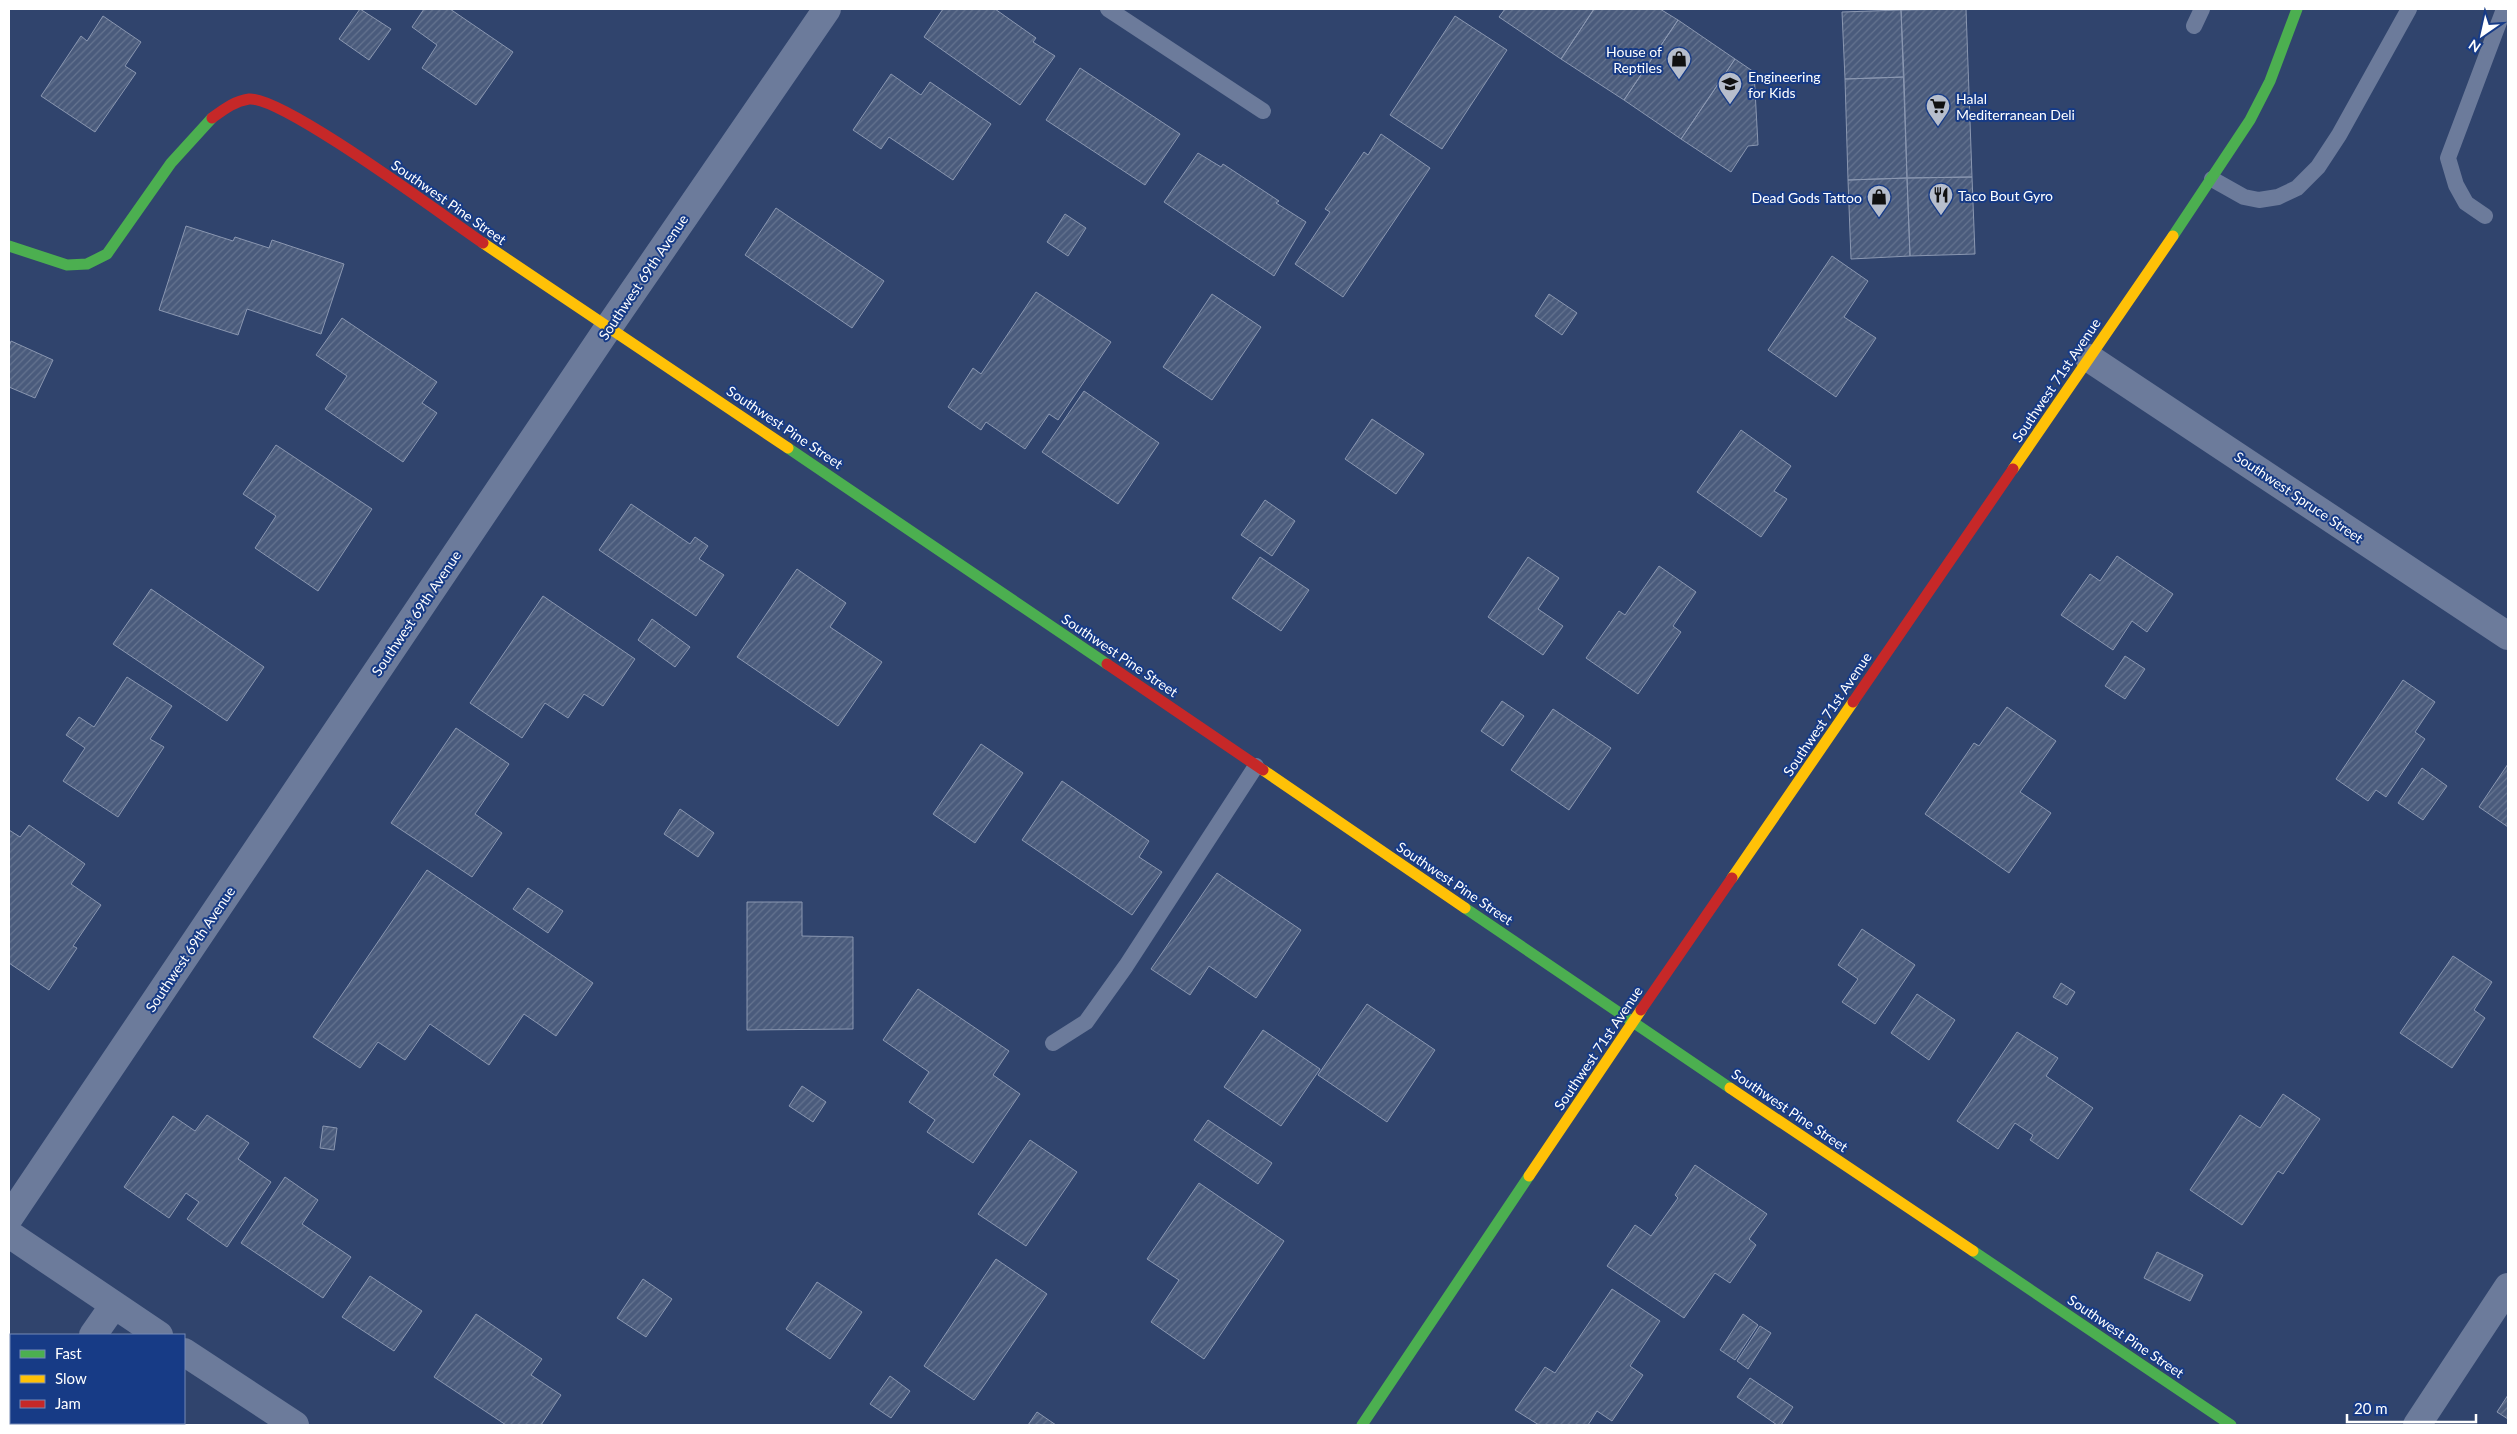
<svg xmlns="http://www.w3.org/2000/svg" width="2517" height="1434" viewBox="0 0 2517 1434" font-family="Lato,sans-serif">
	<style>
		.building { fill: url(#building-hatch); stroke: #8a97b1 }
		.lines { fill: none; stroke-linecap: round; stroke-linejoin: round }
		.lane { stroke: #6c7b9b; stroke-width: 16 }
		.street { stroke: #6c7b9b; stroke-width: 28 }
		.fast { stroke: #4caf50; stroke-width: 11 }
		.slow { stroke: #ffc107; stroke-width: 11 }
		.jam { stroke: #c62828; stroke-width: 11 }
		.labels { text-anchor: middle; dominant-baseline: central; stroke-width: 4; stroke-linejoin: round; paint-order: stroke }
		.poi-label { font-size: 14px; fill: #fff; stroke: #173b86; text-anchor: start }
		.street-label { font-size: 14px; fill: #fff; stroke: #173b86 }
	</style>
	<defs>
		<pattern id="building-hatch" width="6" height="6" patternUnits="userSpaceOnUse" patternTransform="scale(1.25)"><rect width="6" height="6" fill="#4a5b7c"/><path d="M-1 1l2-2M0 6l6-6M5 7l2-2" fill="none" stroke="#657490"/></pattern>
	</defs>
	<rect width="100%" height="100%" fill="#30446d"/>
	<!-- building -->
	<path class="building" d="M360,9L391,29L369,60L339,39Z
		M424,9H450L513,52L476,105L422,68L437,45L412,27Z
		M943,9H995L1036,38L1033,42L1055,56L1020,105L924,37Z
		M1505,9H1594L1561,59L1499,17Z
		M1594,9H1660L1678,20L1624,100L1561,59Z
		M1966,9L1972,177L1907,178L1901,10Z
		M1901,10L1904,77L1845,79L1842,12Z
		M103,16L141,42L125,66L136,73L95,132L41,96L81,36L87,41Z
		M1455,16L1507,50L1442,149L1390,115Z
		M1678,20L1735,59L1681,139L1624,100Z
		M1735,59L1754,72L1758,145L1748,146L1731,172L1681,139Z
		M1080,68L1180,134L1145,185L1046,120Z
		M891,74L921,95L930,82L991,124L953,180L889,137L881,149L853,130Z
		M1904,77L1907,178L1848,180L1845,79Z
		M1381,134L1430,168L1343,297L1295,264L1330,212L1325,209L1364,152L1368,155Z
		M1198,153L1221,167L1223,164L1279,201L1276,203L1306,222L1274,276L1164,202Z
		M1972,177L1975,254L1910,256L1907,178Z
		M1907,178L1910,256L1851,259L1848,180Z
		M776,208L884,281L852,328L745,255Z
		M1065,214L1086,228L1068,256L1047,242Z
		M186,226L233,241L235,237L269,248L272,240L344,264L321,334L247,309L238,335L159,310Z
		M1832,256L1868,281L1844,317L1876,338L1836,397L1768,350Z
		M1036,292L1111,342L1058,420L1049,414L1025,449L986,422L981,430L948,407L973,368L981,374Z
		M1212,294L1261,327L1212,400L1163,367Z
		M1549,294L1577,313L1562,335L1535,316Z
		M342,318L437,382L422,403L437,413L403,462L325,409L347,376L316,355Z
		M11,341L53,360L35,398L9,387V347Z
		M1084,391L1159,443L1118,504L1042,452Z
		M1372,419L1424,454L1396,494L1345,459Z
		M1741,430L1791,466L1774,491L1787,499L1761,537L1697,492Z
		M276,445L372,509L318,591L255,548L276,516L243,494Z
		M1265,500L1295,521L1272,556L1241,535Z
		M631,504L690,544L695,537L708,546L699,559L724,575L696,616L599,550Z
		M2117,556L2173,594L2147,632L2132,621L2113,650L2061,615L2090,574L2100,581Z
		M1260,557L1309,590L1281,631L1232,598Z
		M1528,557L1559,578L1538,609L1563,626L1543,655L1488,617Z
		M1659,566L1696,592L1673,626L1681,632L1638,694L1586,658L1619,611L1625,615Z
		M797,569L846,603L830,627L882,662L838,726L737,657Z
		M151,589L264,667L227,721L113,644Z
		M543,596L635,659L603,706L584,694L568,718L545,703L522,738L470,703Z
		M652,619L690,647L675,667L638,640Z
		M2125,656L2145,669L2125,699L2105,686Z
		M127,677L172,706L150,739L164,747L118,817L63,781L85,748L66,735L79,717L94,727Z
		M2403,680L2435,702L2415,732L2425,739L2386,797L2376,790L2368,801L2336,779Z
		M1502,701L1524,716L1503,746L1481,731Z
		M2007,707L2056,741L2020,792L2051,813L2009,873L1925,814L1974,743L1979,746Z
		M1553,709L1611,748L1569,810L1511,770Z
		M456,728L509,764L475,814L502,833L472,877L391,823Z
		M981,744L1023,773L975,843L933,814Z
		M2508,764V827L2479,807Z
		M2422,768L2447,786L2423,820L2398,803Z
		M1062,781L1149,841L1139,857L1162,872L1132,915L1022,840Z
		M680,809L714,833L698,857L664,834Z
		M29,825L85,864L71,884L101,905L73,946L77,948L49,990L9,963V830L20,837Z
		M427,870L593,983L556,1036L524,1014L489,1065L430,1024L405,1060L378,1042L360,1068L313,1037Z
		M1217,873L1301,930L1256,998L1209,966L1190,995L1151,969Z
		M528,888L563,911L548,933L513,909Z
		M747,902H802V936L853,937V1029L747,1030Z
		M1862,929L1915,965L1875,1024L1842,1002L1858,979L1838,965Z
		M2453,956L2492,982L2474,1010L2485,1018L2452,1068L2400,1033Z
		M2061,983L2075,992L2067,1005L2053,997Z
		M918,989L1009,1051L993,1075L1020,1094L973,1163L927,1132L935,1120L909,1102L929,1072L883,1040Z
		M1917,994L1955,1020L1929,1060L1891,1033Z
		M1367,1004L1435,1050L1387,1122L1318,1075Z
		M1263,1030L1320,1069L1281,1126L1224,1087Z
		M2017,1032L2058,1058L2046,1076L2093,1108L2058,1159L2030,1140L2033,1135L2015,1123L1998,1149L1957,1121Z
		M802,1086L826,1102L813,1122L789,1106Z
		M2283,1094L2320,1119L2283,1174L2278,1171L2242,1225L2190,1190L2240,1115L2260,1128Z
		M207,1115L249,1143L238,1159L271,1182L227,1247L187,1219L199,1202L186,1193L169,1218L124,1187L173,1116L195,1131Z
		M1208,1120L1272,1163L1258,1184L1194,1140Z
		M323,1126L337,1128L334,1150L320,1148Z
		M1030,1140L1077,1172L1026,1246L978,1214Z
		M1695,1165L1767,1214L1749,1239L1756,1245L1730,1283L1715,1273L1684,1318L1607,1266L1635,1225L1651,1236L1678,1198L1675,1195Z
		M285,1177L318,1200L302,1224L351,1257L323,1298L241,1243Z
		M1199,1183L1284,1241L1204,1359L1151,1322L1179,1280L1147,1259Z
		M2157,1252L2203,1275L2190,1301L2144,1278Z
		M996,1259L1047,1294L974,1400L924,1366Z
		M370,1276L422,1311L394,1351L342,1317Z
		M643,1279L672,1299L646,1337L617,1318Z
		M817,1282L862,1312L830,1359L786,1329Z
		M1612,1289L1660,1321L1630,1366L1643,1375L1612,1421L1597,1411L1588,1425H1539L1515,1410L1545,1367L1555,1373Z
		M476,1314L542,1359L531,1375L561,1395L541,1425H506L434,1377Z
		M1743,1314L1758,1325L1735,1360L1720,1350Z
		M1760,1326L1771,1333L1748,1369L1737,1361Z
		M890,1376L910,1391L891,1418L870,1404Z
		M1750,1378L1793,1407L1781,1425H1777L1737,1397Z
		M2508,1395V1419L2497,1412Z
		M1037,1412L1056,1425H1028Z
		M62,1423H85L88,1425H60Z"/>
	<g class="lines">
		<!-- lane -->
		<path class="lane" d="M1108,9L1263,111
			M2194,26L2202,9
			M2212,179L2244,197L2259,200L2278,197L2297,188L2318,167L2339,135L2409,9
			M2485,216L2466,203L2456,185L2448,158L2504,9
			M1053,1043L1086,1022L1126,966L1256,766"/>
		<!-- street -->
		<path class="street" d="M2089,358L2508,636
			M9,1218L608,328L827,9
			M9,1234L159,1335
			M93,1335L114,1305
			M184,1352L295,1425
			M31,1425L33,1423
			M2417,1425L2508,1287"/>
		<!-- fast -->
		<path class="fast" d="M2173,236L2250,120L2270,81L2297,9
			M9,246L67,265L87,264L107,254L171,163L212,118
			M788,448L1107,664
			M1465,908L1730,1088
			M1973,1251L2231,1425
			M1362,1425L1529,1176"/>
		<!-- slow -->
		<path class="slow" d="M483,243L788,448
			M2013,469L2173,236
			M1263,770L1465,908
			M1732,878L1853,702
			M1730,1088L1973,1251
			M1529,1176L1641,1010"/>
		<!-- jam -->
		<path class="jam" d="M212,118C223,110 234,101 249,99C283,96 446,218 483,243
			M1107,664L1263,770
			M1853,702L2013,469
			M1641,1010L1732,878"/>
	</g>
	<!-- icons -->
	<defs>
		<symbol id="shop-pin" viewBox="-11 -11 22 30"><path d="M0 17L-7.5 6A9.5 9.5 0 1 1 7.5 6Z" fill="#b7becc" stroke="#173b86"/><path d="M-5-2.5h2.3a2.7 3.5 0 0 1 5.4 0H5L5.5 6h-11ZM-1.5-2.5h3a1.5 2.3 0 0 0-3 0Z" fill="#111"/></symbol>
		<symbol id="school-pin" viewBox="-11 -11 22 30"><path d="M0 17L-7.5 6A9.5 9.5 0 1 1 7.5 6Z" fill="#b7becc" stroke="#173b86"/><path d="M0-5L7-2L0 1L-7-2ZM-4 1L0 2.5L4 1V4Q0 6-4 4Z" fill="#111"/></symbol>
		<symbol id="supermarket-pin" viewBox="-11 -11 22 30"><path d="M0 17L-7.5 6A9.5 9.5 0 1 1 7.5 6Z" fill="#b7becc" stroke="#173b86"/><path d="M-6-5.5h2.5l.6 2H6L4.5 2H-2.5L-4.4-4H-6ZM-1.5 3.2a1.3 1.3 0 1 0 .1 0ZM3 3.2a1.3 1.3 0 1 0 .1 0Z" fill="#111"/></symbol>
		<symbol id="restaurant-pin" viewBox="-11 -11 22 30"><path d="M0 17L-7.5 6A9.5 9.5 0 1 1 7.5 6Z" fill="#b7becc" stroke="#173b86"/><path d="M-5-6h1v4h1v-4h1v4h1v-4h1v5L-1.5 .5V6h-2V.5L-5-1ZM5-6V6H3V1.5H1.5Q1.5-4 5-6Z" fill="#111"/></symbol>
	</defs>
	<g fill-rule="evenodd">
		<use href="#shop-pin" x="1665" y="45" width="28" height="38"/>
		<use href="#school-pin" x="1716" y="70" width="28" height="38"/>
		<use href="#supermarket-pin" x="1924" y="92" width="28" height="38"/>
		<use href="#restaurant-pin" x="1927" y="181" width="28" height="38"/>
		<use href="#shop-pin" x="1865" y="183" width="28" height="38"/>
	</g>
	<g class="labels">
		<!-- poi labels -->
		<g class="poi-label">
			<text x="1662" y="51" text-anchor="end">House of<tspan x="1662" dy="16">Reptiles</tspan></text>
			<text x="1748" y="76">Engineering<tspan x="1748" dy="16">for Kids</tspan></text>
			<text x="1956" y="98">Halal<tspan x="1956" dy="16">Mediterranean Deli</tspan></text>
			<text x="1958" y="195">Taco Bout Gyro</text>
			<text x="1862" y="197" text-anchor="end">Dead Gods Tattoo</text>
		</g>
		<!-- street labels -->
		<g class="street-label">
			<text transform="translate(449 202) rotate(35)">Southwest Pine Street</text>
			<text transform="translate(643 277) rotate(-56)">Southwest 69th Avenue</text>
			<text transform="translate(2056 380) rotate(-56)">Southwest 71st Avenue</text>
			<text transform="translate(785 427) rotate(34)">Southwest Pine Street</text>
			<text transform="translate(2299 497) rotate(34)">Southwest Spruce Street</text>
			<text transform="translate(416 613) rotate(-56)">Southwest 69th Avenue</text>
			<text transform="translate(1120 655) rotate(34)">Southwest Pine Street</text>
			<text transform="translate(1827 714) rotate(-56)">Southwest 71st Avenue</text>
			<text transform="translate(1455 883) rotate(34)">Southwest Pine Street</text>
			<text transform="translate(190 949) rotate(-56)">Southwest 69th Avenue</text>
			<text transform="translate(1598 1048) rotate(-56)">Southwest 71st Avenue</text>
			<text transform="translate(1790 1110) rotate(34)">Southwest Pine Street</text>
			<text transform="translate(2126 1336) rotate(34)">Southwest Pine Street</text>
		</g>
	</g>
	<!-- border -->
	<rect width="2517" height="1434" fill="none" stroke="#ffffff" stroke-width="20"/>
	<!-- legend -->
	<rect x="10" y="1334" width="175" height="90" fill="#173b86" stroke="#7489b6"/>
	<rect x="20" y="1350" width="25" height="8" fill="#4caf50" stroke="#7489b6"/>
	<text x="55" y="1359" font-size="15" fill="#ffffff">Fast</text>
	<rect x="20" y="1375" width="25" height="8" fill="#ffc107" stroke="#7489b6"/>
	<text x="55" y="1384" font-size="15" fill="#ffffff">Slow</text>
	<rect x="20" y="1400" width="25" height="8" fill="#c62828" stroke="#7489b6"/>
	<text x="55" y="1409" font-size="15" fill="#ffffff">Jam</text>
	<!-- north arrow -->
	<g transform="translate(2482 35) rotate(214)" stroke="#173b86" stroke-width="4" paint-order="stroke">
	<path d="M0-4L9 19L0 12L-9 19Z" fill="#ffffff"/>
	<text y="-8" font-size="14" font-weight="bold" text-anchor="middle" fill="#ffffff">N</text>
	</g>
	<!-- scale -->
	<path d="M2347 1414v8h129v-8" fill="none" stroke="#ffffff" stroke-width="2.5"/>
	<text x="2354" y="1414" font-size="15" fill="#ffffff" stroke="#173b86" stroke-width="4" paint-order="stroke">20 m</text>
</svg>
